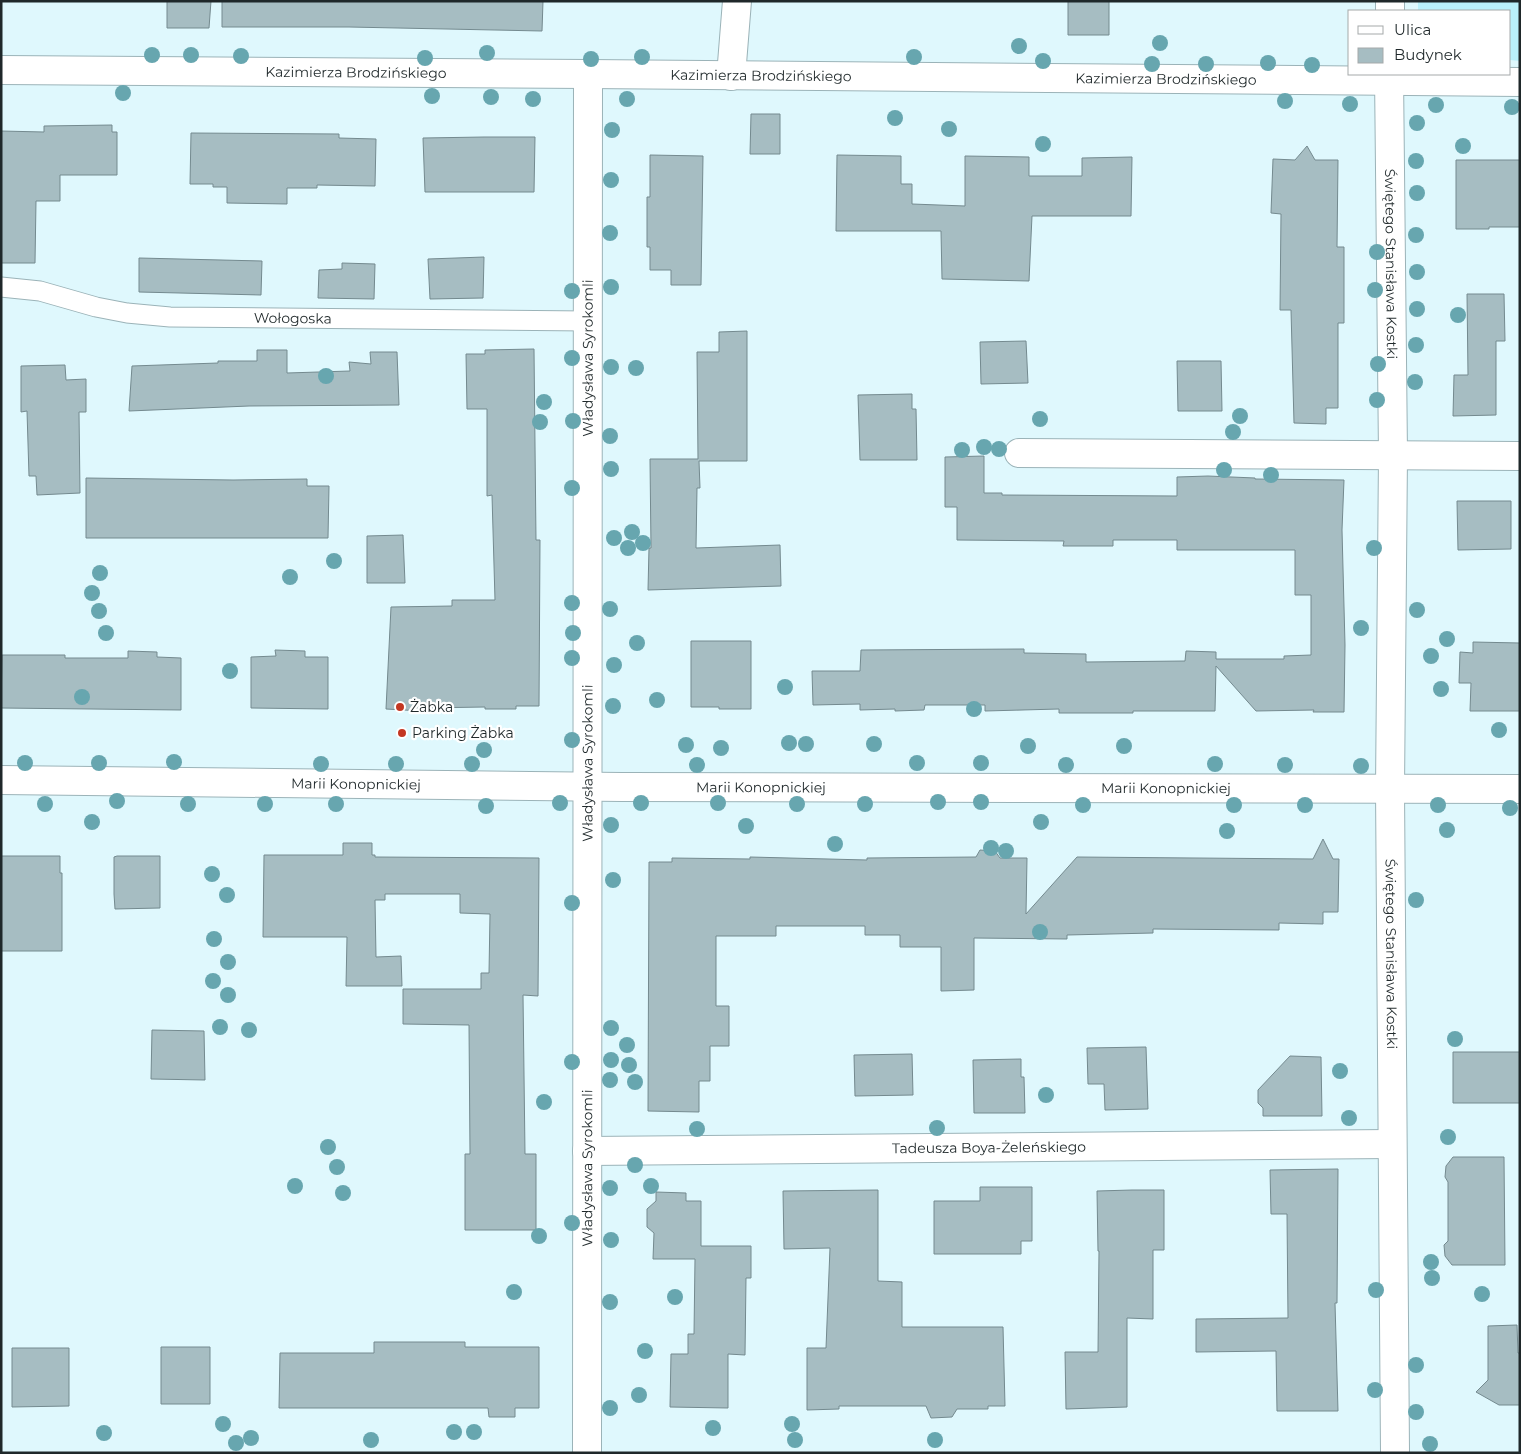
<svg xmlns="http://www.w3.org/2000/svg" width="1521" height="1454" viewBox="0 0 1521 1454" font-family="Montserrat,sans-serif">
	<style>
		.green { fill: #b9f0fb }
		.building { fill: #a6bdc2; stroke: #748a8f }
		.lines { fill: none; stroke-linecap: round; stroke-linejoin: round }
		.lane-casing { stroke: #9bb3b8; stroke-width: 21 }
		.street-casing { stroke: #9bb3b8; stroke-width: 30 }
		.lane { stroke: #fff; stroke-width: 19 }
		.street { stroke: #fff; stroke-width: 28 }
		.tree { fill: #67a6af }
		.poi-dot { fill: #c33722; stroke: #fff; stroke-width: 2 }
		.labels { text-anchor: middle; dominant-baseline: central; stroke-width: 4.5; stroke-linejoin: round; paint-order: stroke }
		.street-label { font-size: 14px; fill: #1f282a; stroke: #fff }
		.poi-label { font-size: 14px; fill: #1f282a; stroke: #fff; text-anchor: start }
	</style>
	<rect width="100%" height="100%" fill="#dff8fd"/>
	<!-- green -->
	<path class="green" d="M1418,1H1520V61L1510,60V11H1418Z"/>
	<!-- building -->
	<path class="building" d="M167,1H211L209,28H167Z
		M222,1H543L542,31L349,27H222Z
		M1068,1H1109V35H1068Z
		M751,114H780V154H750Z
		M112,125V132H117V175H60V201H36L35,263H1V131L44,132V126Z
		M191,133L339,134V138L376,139L375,186L317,185V188H287V204L227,203V187H213V184H190Z
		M484,137H535L534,192H425L423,138Z
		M1307,146L1315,160H1338L1337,247H1344V323H1338V408H1326V424L1294,423L1291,310H1280L1281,214L1271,213L1273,159L1295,160Z
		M650,155L703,156L701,285H671V270H650V247H647V197H650Z
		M837,155L901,156V184H912V204L965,206V156L1029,157V176H1082V158L1132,157L1131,216H1032L1029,281L942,279L941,231H836Z
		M1456,160H1520V227H1489V229H1456Z
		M484,257L483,298L430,299L428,259Z
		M139,258L262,261L261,295L139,292Z
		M342,263L375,264L374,299L318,298L319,270L342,269Z
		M1467,294H1504L1505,341H1496V415L1453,416L1454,375H1468Z
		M747,331V461H699L700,488H697L696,548L780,545L781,586L648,590L649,548H651L650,459H698L697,352H719V332Z
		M1026,341L1028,383L981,384L980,342Z
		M534,349L536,540H540L539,706H516V709H485V707L422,708V711L386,709L391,607L452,606V600H495L492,495L487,496V409H467L466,354H485V350Z
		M257,350H287V373L350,371L349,362L371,364L370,352H397L399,405L249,406L129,411L132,366L218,363V361H257Z
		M1177,361H1221L1222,411H1178Z
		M65,365L66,380L86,379V412H79L80,493L37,495L36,476H29L27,411L21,412V366Z
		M912,394V409H916L917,460H860L858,395Z
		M984,456V493H1002V495L1177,496V477L1208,476L1255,478V479L1344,480L1342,530L1345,645L1344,712H1313L1314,710L1256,711L1216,666L1215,711H1133V713H1059V709L985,711V705H925L924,710L895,711V709L860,710V704L813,705L812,671H860L861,650L1024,649V653L1086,654V662L1185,661L1186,651L1216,652V659H1284V656L1311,655V595H1295V550H1177V540H1113V546H1063L1064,541L957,540V507H945V457Z
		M86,478L233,480L307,479V486H329L328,538H86Z
		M1457,501H1511V549L1458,550Z
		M403,535L405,583H367V536Z
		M691,641H751V709H719V707H691Z
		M1473,642L1520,643V711H1470L1471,683H1459L1460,652L1473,653Z
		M275,650L305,651V657H328V709L251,708V657L276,656Z
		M128,651L157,652V657L181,658V710L1,708L2,655H65V658H128Z
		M1323,839L1333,859H1339L1338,912H1323V924L1279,923V930L1153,929V933L1067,935V939L974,938V990L941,991V947H900V935H865V926H776V936H716V1006H729V1046H710V1081H699V1112L648,1111L649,862H672V858L750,859V857L867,860V858L976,857L980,850L995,851L1000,858H1027L1026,914L1077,857L1313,859Z
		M343,843H372V855H375V857L539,858L538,996L523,995L525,1154H536V1230H465V1154H470L469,1025L403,1024V989H481V973H489L490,914L460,913V894H385V900H375L376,957L401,956L402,986H346L347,937H263L264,855H343Z
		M1,856H60V873H62V951H1Z
		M117,856H160V908L115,909L114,894V857Z
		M152,1030L204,1031L205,1080L151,1079Z
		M1146,1047L1148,1109L1105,1110L1104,1084H1088L1087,1048Z
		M1453,1052H1520V1103H1453Z
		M912,1054L913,1095L855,1096L854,1055Z
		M1290,1056L1321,1057L1322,1116H1263V1108L1258,1103V1090Z
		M1021,1059V1077H1024L1025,1113H974L973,1060Z
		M1453,1157H1504L1505,1265H1452L1445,1256L1444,1245L1448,1241V1182L1445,1177L1446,1166Z
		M1338,1169L1337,1303H1335L1338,1411H1277L1276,1351L1196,1352V1319L1288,1318L1287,1214H1271L1270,1170Z
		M980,1187H1032V1241H1021V1254H934V1201H980Z
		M878,1190V1281L902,1282V1327H1003L1005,1406H988V1409H957L952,1417L931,1418L926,1406H839V1409L807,1410V1348H826L830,1248L784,1249L783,1191Z
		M1132,1190H1164V1250H1153V1319L1127,1318V1407L1066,1409L1065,1352H1098L1099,1251H1098L1097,1191Z
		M656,1192L686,1193V1201H701V1246H751V1278H746L745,1355L728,1354V1408L670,1407L671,1354H688V1334H694L695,1259H653L654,1233L647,1227V1209L656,1201Z
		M1517,1325L1518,1353H1520V1405H1499L1476,1392L1488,1380V1326Z
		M374,1342H465V1347H539V1408H515V1417H489L488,1408H279L280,1353H374Z
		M161,1347H210V1404H161Z
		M12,1348H69V1406L12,1407Z"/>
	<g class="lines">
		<defs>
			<g id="lane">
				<path id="s1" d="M1,287L40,291L96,307L127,313L170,317L588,321"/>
			</g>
			<g id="street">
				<path d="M1390,11V1"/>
				<path id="s2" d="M1,70L588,74L1520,82"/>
				<path id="s3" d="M1389,74L1393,455L1390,789L1395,1453"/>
				<path d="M731,76L737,1"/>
				<path d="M1019,453L1520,456"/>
				<path id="s4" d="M1,780L622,787L1520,789"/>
				<path id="s5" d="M587,1151L1391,1144"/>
				<path id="s6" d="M587,1453L588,74"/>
			</g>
		</defs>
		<!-- lane casing -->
		<use href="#lane" class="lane-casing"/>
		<!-- street casing -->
		<use href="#street" class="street-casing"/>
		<!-- lane -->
		<use href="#lane" class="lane"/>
		<!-- street -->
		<use href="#street" class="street"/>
	</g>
	<!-- trees -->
	<g class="tree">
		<circle cx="1160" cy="43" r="8"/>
		<circle cx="1019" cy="46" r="8"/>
		<circle cx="487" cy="53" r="8"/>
		<circle cx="152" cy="55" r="8"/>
		<circle cx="191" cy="55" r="8"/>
		<circle cx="241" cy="56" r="8"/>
		<circle cx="642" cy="57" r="8"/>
		<circle cx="914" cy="57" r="8"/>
		<circle cx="425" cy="58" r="8"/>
		<circle cx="591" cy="59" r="8"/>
		<circle cx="1043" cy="61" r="8"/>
		<circle cx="1268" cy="63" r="8"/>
		<circle cx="1152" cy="64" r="8"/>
		<circle cx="1206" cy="64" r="8"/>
		<circle cx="1312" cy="65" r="8"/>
		<circle cx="123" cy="93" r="8"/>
		<circle cx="432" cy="96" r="8"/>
		<circle cx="491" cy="97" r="8"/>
		<circle cx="533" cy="99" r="8"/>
		<circle cx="627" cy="99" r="8"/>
		<circle cx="1285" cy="101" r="8"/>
		<circle cx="1350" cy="104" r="8"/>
		<circle cx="1436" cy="105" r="8"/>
		<circle cx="1512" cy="107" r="8"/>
		<circle cx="895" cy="118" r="8"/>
		<circle cx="1417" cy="123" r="8"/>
		<circle cx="949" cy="129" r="8"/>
		<circle cx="612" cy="130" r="8"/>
		<circle cx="1043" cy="144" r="8"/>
		<circle cx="1463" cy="146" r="8"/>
		<circle cx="1416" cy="161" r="8"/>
		<circle cx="611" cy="180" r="8"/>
		<circle cx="1417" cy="193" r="8"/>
		<circle cx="610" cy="233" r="8"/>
		<circle cx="1416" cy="235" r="8"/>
		<circle cx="1377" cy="252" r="8"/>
		<circle cx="1417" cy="272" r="8"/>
		<circle cx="611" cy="287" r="8"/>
		<circle cx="1375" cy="290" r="8"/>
		<circle cx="572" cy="291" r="8"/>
		<circle cx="1417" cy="309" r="8"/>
		<circle cx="1458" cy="315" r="8"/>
		<circle cx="1416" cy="345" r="8"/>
		<circle cx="572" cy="358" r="8"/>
		<circle cx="1378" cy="364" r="8"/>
		<circle cx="611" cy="367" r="8"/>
		<circle cx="636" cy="368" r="8"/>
		<circle cx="326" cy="376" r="8"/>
		<circle cx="1415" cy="382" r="8"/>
		<circle cx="1377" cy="400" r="8"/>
		<circle cx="544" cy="402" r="8"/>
		<circle cx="1240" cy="416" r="8"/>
		<circle cx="1040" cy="419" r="8"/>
		<circle cx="573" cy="421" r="8"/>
		<circle cx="540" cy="422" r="8"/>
		<circle cx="1233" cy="432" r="8"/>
		<circle cx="610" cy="436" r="8"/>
		<circle cx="984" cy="447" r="8"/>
		<circle cx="999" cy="449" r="8"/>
		<circle cx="962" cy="450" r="8"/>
		<circle cx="611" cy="469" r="8"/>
		<circle cx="1224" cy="470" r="8"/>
		<circle cx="1271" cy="475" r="8"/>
		<circle cx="572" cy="488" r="8"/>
		<circle cx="632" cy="532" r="8"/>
		<circle cx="614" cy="538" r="8"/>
		<circle cx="643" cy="543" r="8"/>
		<circle cx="628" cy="548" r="8"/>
		<circle cx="1374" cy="548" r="8"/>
		<circle cx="334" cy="561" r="8"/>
		<circle cx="100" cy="573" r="8"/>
		<circle cx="290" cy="577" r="8"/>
		<circle cx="92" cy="593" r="8"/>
		<circle cx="572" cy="603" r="8"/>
		<circle cx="610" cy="609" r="8"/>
		<circle cx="1417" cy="610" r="8"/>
		<circle cx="99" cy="611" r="8"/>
		<circle cx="1361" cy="628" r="8"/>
		<circle cx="106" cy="633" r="8"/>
		<circle cx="573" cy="633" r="8"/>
		<circle cx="1447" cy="639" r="8"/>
		<circle cx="637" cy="643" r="8"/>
		<circle cx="1431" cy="656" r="8"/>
		<circle cx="572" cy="658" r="8"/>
		<circle cx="614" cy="665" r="8"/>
		<circle cx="230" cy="671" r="8"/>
		<circle cx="785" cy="687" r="8"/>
		<circle cx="1441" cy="689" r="8"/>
		<circle cx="82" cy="697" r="8"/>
		<circle cx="657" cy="700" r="8"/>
		<circle cx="613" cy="706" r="8"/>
		<circle cx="974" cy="709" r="8"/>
		<circle cx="1499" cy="730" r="8"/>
		<circle cx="572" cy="740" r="8"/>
		<circle cx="789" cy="743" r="8"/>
		<circle cx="806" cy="744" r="8"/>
		<circle cx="874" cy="744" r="8"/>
		<circle cx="686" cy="745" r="8"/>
		<circle cx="1028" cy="746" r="8"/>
		<circle cx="1124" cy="746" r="8"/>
		<circle cx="721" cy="748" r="8"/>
		<circle cx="484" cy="750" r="8"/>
		<circle cx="174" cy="762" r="8"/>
		<circle cx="25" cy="763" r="8"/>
		<circle cx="99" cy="763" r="8"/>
		<circle cx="917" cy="763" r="8"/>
		<circle cx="981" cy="763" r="8"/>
		<circle cx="321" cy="764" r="8"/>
		<circle cx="396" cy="764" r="8"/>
		<circle cx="472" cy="764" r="8"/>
		<circle cx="1215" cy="764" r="8"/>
		<circle cx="697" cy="765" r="8"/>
		<circle cx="1066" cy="765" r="8"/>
		<circle cx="1285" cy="765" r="8"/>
		<circle cx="1361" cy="766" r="8"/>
		<circle cx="117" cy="801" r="8"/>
		<circle cx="938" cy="802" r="8"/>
		<circle cx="981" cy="802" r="8"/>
		<circle cx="560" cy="803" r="8"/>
		<circle cx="641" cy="803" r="8"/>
		<circle cx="718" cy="803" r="8"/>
		<circle cx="45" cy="804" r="8"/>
		<circle cx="188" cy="804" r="8"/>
		<circle cx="265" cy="804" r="8"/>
		<circle cx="336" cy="804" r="8"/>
		<circle cx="797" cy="804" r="8"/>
		<circle cx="865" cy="804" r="8"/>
		<circle cx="1083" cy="805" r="8"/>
		<circle cx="1234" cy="805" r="8"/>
		<circle cx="1305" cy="805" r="8"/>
		<circle cx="1438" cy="805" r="8"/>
		<circle cx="486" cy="806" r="8"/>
		<circle cx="1510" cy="808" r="8"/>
		<circle cx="92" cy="822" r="8"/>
		<circle cx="1041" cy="822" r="8"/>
		<circle cx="611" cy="825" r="8"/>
		<circle cx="746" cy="826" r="8"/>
		<circle cx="1447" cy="830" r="8"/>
		<circle cx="1227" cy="831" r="8"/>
		<circle cx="835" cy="844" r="8"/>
		<circle cx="991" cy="848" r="8"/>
		<circle cx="1006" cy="851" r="8"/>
		<circle cx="212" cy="874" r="8"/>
		<circle cx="613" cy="880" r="8"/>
		<circle cx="227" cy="895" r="8"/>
		<circle cx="1416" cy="900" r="8"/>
		<circle cx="572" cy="903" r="8"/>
		<circle cx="1040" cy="932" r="8"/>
		<circle cx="214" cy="939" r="8"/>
		<circle cx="228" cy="962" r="8"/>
		<circle cx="213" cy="981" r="8"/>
		<circle cx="228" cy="995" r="8"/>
		<circle cx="220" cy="1027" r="8"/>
		<circle cx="611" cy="1028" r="8"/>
		<circle cx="249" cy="1030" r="8"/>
		<circle cx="1455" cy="1039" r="8"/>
		<circle cx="627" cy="1045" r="8"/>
		<circle cx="611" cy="1060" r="8"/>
		<circle cx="572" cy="1062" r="8"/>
		<circle cx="629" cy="1065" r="8"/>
		<circle cx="1340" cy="1071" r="8"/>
		<circle cx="610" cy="1080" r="8"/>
		<circle cx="635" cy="1082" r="8"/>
		<circle cx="1046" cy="1095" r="8"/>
		<circle cx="544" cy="1102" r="8"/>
		<circle cx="1349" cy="1118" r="8"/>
		<circle cx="937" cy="1128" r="8"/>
		<circle cx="697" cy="1129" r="8"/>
		<circle cx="1448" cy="1137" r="8"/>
		<circle cx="328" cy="1147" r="8"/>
		<circle cx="635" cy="1165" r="8"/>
		<circle cx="337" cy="1167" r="8"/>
		<circle cx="295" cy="1186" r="8"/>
		<circle cx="651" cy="1186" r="8"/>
		<circle cx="610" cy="1188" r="8"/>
		<circle cx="343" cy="1193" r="8"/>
		<circle cx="572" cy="1223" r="8"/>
		<circle cx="539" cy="1236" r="8"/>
		<circle cx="611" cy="1240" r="8"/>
		<circle cx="1431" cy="1262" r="8"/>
		<circle cx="1432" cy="1278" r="8"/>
		<circle cx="1376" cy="1290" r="8"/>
		<circle cx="514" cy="1292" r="8"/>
		<circle cx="1482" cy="1294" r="8"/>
		<circle cx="675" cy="1297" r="8"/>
		<circle cx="610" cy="1302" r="8"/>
		<circle cx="645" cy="1351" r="8"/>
		<circle cx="1416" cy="1365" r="8"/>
		<circle cx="1375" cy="1390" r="8"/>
		<circle cx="639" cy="1395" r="8"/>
		<circle cx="610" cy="1408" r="8"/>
		<circle cx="1416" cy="1412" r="8"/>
		<circle cx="223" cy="1424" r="8"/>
		<circle cx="792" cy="1424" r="8"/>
		<circle cx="713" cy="1428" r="8"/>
		<circle cx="454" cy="1432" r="8"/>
		<circle cx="474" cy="1432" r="8"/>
		<circle cx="104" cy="1433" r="8"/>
		<circle cx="251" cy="1438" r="8"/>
		<circle cx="371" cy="1440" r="8"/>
		<circle cx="795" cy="1440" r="8"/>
		<circle cx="935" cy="1440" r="8"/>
		<circle cx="236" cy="1443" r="8"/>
		<circle cx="1430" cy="1444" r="8"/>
	</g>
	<!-- markers -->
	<g class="poi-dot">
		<circle cx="400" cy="707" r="5"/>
		<circle cx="402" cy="733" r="5"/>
	</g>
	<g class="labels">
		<!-- street labels -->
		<g class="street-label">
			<text stroke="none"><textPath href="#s2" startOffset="355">Kazimierza Brodzińskiego</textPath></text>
			<text stroke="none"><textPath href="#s2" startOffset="760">Kazimierza Brodzińskiego</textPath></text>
			<text stroke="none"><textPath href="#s2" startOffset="1165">Kazimierza Brodzińskiego</textPath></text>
			<text stroke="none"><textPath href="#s3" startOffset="190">Świętego Stanisława Kostki</textPath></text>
			<text stroke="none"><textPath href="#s1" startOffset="295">Wołogoska</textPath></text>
			<text stroke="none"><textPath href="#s6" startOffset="1095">Władysława Syrokomli</textPath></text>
			<text stroke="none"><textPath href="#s6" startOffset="690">Władysława Syrokomli</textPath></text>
			<text stroke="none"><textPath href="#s4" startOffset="355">Marii Konopnickiej</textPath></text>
			<text stroke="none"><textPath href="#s4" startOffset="760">Marii Konopnickiej</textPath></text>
			<text stroke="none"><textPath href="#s4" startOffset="1165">Marii Konopnickiej</textPath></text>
			<text stroke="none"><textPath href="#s3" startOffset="880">Świętego Stanisława Kostki</textPath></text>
			<text stroke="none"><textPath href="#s5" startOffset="402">Tadeusza Boya-Żeleńskiego</textPath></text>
			<text stroke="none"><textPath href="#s6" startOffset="285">Władysława Syrokomli</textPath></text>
		</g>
		<!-- poi labels -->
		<g class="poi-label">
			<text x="410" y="707">Żabka</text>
			<text x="412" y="733">Parking Żabka</text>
		</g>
	</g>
	<!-- border -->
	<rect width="1521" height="1454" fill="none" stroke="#1f282a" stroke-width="5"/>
	<!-- legend -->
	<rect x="1348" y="10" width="162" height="65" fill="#ffffff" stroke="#a5a9aa"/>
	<rect x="1358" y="26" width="25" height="8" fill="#ffffff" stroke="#a5a9aa"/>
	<text x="1394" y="35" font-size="15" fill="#1f282a">Ulica</text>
	<rect x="1358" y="48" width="25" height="15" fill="#a6bdc2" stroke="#a5a9aa"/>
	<text x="1394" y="60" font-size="15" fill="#1f282a">Budynek</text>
</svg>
